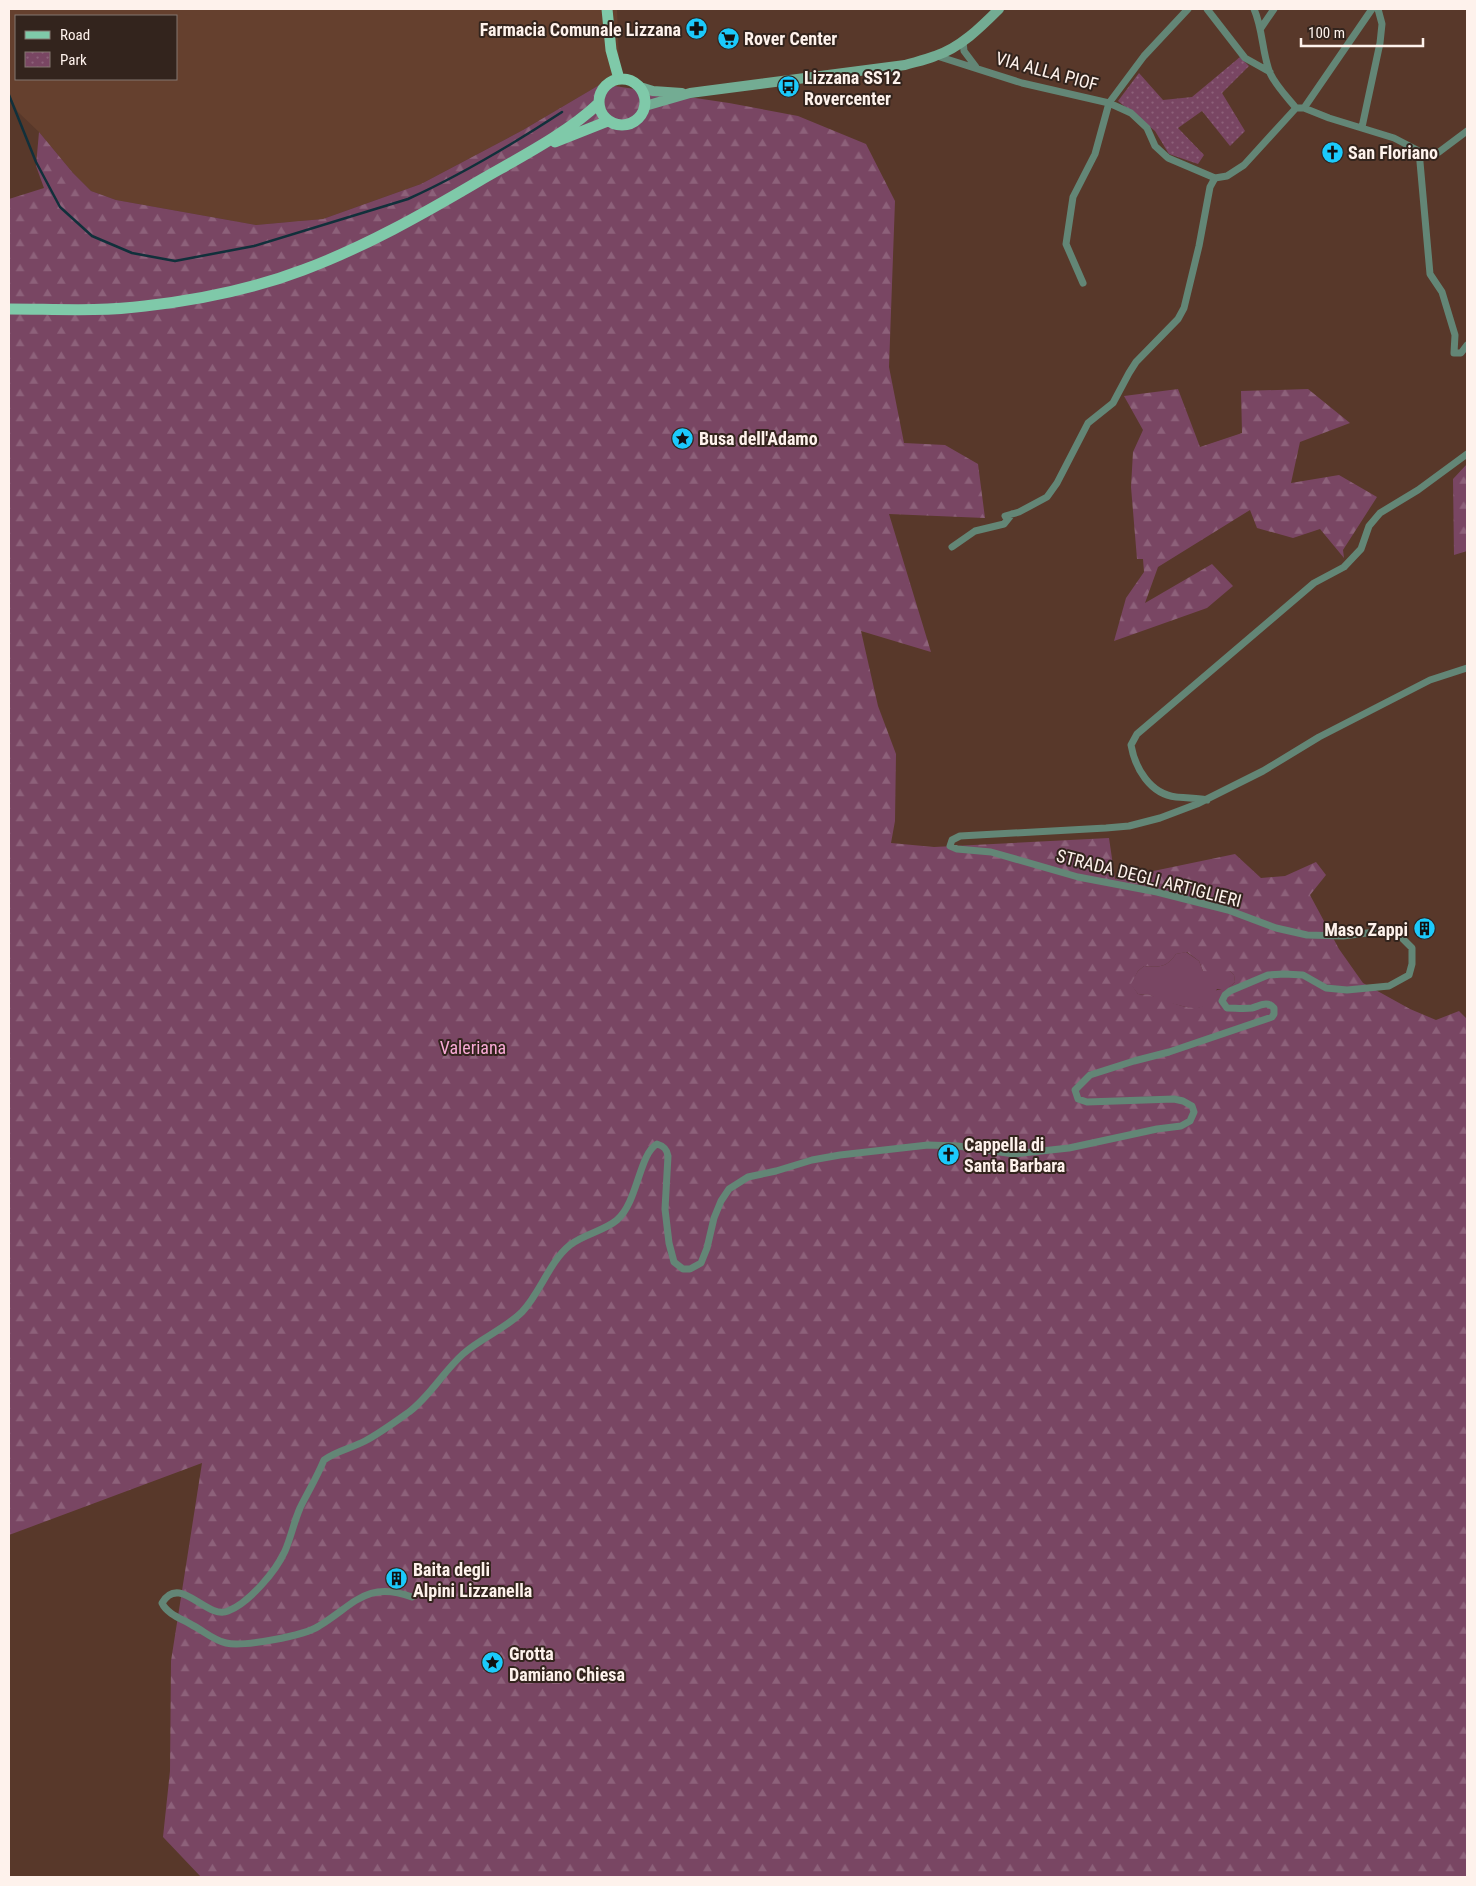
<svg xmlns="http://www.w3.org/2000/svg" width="1476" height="1886" viewBox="0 0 1476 1886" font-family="'Roboto Condensed',sans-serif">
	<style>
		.built { fill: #65402e; fill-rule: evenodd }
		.grass { fill: #794663 }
		.forest { fill: url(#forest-firs); fill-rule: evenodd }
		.park { fill: url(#park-dots) }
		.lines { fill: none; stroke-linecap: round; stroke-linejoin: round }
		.stream { stroke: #11303b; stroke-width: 2.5 }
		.minor { stroke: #638676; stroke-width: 7 }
		.secondary { stroke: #73ac93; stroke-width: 10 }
		.primary { stroke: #7fc9a9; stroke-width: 11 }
		.labels { text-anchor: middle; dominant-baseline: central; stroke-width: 4; stroke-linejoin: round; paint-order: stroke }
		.poi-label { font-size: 18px; font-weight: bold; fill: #fef2ec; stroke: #33241d; text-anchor: start }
		.street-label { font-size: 18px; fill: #fef2ec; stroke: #33241d }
		.park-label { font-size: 18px; fill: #f8aad5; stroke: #33241d }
	</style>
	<defs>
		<pattern id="forest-firs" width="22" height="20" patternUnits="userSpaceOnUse" patternTransform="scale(1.25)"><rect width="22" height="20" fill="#794663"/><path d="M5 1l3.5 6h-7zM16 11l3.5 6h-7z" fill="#8d617a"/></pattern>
		<pattern id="park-dots" width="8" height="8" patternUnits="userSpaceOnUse" patternTransform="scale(1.25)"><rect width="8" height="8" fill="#794663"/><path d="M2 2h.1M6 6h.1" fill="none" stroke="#8d617a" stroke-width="1.8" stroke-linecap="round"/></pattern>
	</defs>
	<rect width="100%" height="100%" fill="#58382a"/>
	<!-- built -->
	<path class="built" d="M9,9H617L620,87L601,84L523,130L421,184L323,219L256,225L116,200L91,191L73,173L39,132L18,112L9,94ZM16,16H176V79H16Z"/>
	<!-- grass -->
	<path class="grass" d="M1186,952L1199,961L1203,971H1230L1234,975L1235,982L1227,989H1217L1206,1006L1194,1009L1162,1001L1150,995L1138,994L1130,984L1138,971L1144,966C1160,967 1166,968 1176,954Z"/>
	<!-- forest -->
	<path class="forest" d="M601,84L729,103L798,116L866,144L895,201L889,367L904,443L945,445L978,464L985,518L889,514L931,652L861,631L878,706L896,754L895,821L891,843L934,847L1109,838L1115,879L1235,854L1261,878L1285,876L1316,862L1326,875L1310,895L1339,949L1363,983L1410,1009L1436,1020L1459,1011L1467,1019V1877H201L163,1837L170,1771L171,1661L202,1463L9,1535V199L44,188L36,166L39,132L73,173L91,191L116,200L256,225L323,219L421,184L523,130ZM1187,952L1199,961L1203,971L1222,975L1230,971L1234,975L1235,982C1228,990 1220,988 1211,992C1208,1023 1168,1000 1150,995C1147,994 1142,995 1138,994L1131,984L1138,971L1144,966C1160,967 1166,968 1176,954Z
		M1178,389L1200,447L1242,433L1241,391L1308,389L1350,423L1300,442L1291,483L1339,475L1377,497L1343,550L1344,558L1320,529L1293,538L1257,528L1250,510L1158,567L1145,603L1212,564L1233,586L1207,608L1114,641L1126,598L1144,572L1143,559H1137L1131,487L1133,452L1143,430L1124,396Z
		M1467,464V551L1454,555L1453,479Z"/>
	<!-- park -->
	<path class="park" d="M1240,57L1249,66L1222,93L1245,131L1230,146L1202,111L1178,128L1204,155L1198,164L1169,154L1155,131L1118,101L1139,73L1163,100L1192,97Z"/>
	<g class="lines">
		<!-- stream -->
		<path class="stream" d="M9,95L36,162L60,207L92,236L132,253L175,261L254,246L408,199C461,175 513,144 562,112"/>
		<!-- minor -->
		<path class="minor" d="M1207,9L1245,58L1270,72
			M1254,9C1263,29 1262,53 1270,73C1276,86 1287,97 1296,108H1304L1329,118L1394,138L1419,151L1429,154L1439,152L1467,131
			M1261,28L1274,9
			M963,41L964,51L976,67
			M937,56L1022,83L1109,103L1131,113L1147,128L1155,146L1168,158L1215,178L1227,176L1244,165L1296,108
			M1304,108L1372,9
			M1362,127L1380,43L1382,24L1378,9
			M1419,151L1430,274L1442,292L1455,335L1454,353H1461L1467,345
			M1083,283L1066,244L1073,197L1095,154L1109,103L1144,56L1188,9
			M1005,516L1019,512L1047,497L1057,483L1088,423L1113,403L1129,373L1136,362L1178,319L1184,308L1199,246L1210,187L1215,178
			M952,547L975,531L1004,524L1012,514
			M1207,800C1197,798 1186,798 1176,797C1150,794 1135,768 1131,745L1137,734L1314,583L1344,567L1361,549L1369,526L1380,513L1418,490L1467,454
			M412,1597C366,1580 354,1605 319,1626C304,1636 243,1647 226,1643C213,1640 204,1631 192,1625C182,1619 167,1614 162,1603C180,1573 206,1620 228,1611C249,1603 276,1571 285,1551C291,1537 294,1522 300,1508C308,1492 317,1477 324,1460C336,1451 352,1448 365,1441C380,1433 395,1422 409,1412C431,1395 443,1372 463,1354C481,1338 505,1329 522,1312C541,1292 549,1262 570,1245C584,1234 604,1231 617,1220C638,1202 639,1154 657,1144C664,1146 667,1149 668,1156L665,1209L669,1243L674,1262L683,1269H690L701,1263L707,1248L714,1218L721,1201L729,1189L748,1177L776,1171L812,1160L840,1155L928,1145L958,1146L1014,1154L1069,1148L1157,1129L1181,1126L1190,1121L1194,1112L1192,1106L1183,1101L1174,1099L1087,1102L1078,1099L1075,1090L1090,1075L1134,1061L1169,1052L1272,1017L1274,1014V1008C1267,1000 1260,1006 1252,1008C1244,1009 1235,1008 1227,1008L1222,1001L1225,995L1230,991L1268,975L1284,974L1303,975L1326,988L1347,990L1389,986L1409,975L1412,964V948L1397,933L1391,930L1343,936L1307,935L1276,928L1228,910L1157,892L1078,877L991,852L957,849L950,846L952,840L960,836L1106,828L1129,826L1160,818L1197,804L1263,771L1319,737L1430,680L1467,668"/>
		<!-- secondary -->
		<path class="secondary" d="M640,87L653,91L682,93
			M645,106L690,93L905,65C915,62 925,60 935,56C960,48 981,27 999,9"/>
		<!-- primary -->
		<path class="primary" d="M607,9L611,50L619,79
			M599 102a23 23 0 1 1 46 0a23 23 0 1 1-46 0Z
			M555,142L608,121
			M9,309C54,309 100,312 145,306C198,300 253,289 303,270C365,247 423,214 479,181C517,159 568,133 599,103"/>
	</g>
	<!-- icons -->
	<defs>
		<symbol id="pharmacy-disc" viewBox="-11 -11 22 22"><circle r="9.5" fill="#1bcafc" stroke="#33241d"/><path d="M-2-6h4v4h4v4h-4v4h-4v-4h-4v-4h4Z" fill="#111"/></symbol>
		<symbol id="supermarket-disc" viewBox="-11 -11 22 22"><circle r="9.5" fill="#1bcafc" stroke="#33241d"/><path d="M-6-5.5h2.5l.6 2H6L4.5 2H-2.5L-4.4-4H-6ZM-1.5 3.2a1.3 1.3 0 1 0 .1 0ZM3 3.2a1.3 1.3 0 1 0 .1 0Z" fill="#111"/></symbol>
		<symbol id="bus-disc" viewBox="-11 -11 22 22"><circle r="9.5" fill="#1bcafc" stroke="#33241d"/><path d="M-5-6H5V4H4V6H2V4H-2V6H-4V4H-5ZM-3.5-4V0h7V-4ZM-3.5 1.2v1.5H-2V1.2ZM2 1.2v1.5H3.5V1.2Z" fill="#111"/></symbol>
		<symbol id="church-disc" viewBox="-11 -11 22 22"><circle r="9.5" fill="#1bcafc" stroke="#33241d"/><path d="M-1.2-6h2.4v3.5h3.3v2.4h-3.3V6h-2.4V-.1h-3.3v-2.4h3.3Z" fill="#111"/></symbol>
		<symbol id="sight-disc" viewBox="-11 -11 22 22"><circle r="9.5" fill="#1bcafc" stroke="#33241d"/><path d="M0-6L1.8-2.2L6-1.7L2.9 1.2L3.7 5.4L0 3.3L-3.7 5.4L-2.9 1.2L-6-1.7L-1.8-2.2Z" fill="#111"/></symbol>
		<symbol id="building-disc" viewBox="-11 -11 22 22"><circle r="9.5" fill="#1bcafc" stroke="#33241d"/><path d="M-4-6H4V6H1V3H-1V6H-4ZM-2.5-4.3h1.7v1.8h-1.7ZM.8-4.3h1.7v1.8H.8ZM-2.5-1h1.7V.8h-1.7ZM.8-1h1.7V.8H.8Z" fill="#111"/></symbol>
	</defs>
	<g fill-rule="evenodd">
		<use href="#pharmacy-disc" x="684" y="16" width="25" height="25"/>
		<use href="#supermarket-disc" x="716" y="26" width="25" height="25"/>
		<use href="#bus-disc" x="776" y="74" width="25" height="25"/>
		<use href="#church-disc" x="1320" y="140" width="25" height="25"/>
		<use href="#sight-disc" x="670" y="426" width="25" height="25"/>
		<use href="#building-disc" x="1412" y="916" width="25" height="25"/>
		<use href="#church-disc" x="936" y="1142" width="25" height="25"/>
		<use href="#building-disc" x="384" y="1566" width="25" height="25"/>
		<use href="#sight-disc" x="480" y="1650" width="25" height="25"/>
	</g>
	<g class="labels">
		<!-- poi labels -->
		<g class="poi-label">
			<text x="681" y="29" text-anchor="end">Farmacia Comunale Lizzana</text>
			<text x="744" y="38">Rover Center</text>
			<text x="804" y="77">Lizzana SS12<tspan x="804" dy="21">Rovercenter</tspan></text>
			<text x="1348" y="152">San Floriano</text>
			<text x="699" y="438">Busa dell'Adamo</text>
			<text x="1408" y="929" text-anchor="end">Maso Zappi</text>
			<text x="964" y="1144">Cappella di<tspan x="964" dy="21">Santa Barbara</tspan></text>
			<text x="413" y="1569">Baita degli<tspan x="413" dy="21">Alpini Lizzanella</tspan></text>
			<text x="509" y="1653">Grotta<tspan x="509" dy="21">Damiano Chiesa</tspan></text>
		</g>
		<!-- street labels -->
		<g class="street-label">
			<text transform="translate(1047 71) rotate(15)">VIA ALLA PIOF</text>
			<text transform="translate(1149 878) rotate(14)">STRADA DEGLI ARTIGLIERI</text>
		</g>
		<!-- park labels -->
		<g class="park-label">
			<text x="473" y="1047">Valeriana</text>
		</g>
	</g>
	<!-- border -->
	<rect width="1476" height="1886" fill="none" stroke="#fef2ec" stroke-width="20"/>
	<!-- legend -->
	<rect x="15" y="15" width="162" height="65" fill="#33241d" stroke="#847670"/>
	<rect x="25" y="31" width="25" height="8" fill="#7fc9a9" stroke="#847670"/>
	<text x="60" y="40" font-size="15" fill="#fef2ec">Road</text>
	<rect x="25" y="52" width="25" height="15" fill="url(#park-dots)" stroke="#847670"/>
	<text x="60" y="65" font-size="15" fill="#fef2ec">Park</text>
	<!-- scale -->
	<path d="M1301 38v8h122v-8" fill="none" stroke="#fef2ec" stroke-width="2.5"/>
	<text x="1308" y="38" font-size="15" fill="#fef2ec" stroke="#33241d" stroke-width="4" paint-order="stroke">100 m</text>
</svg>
